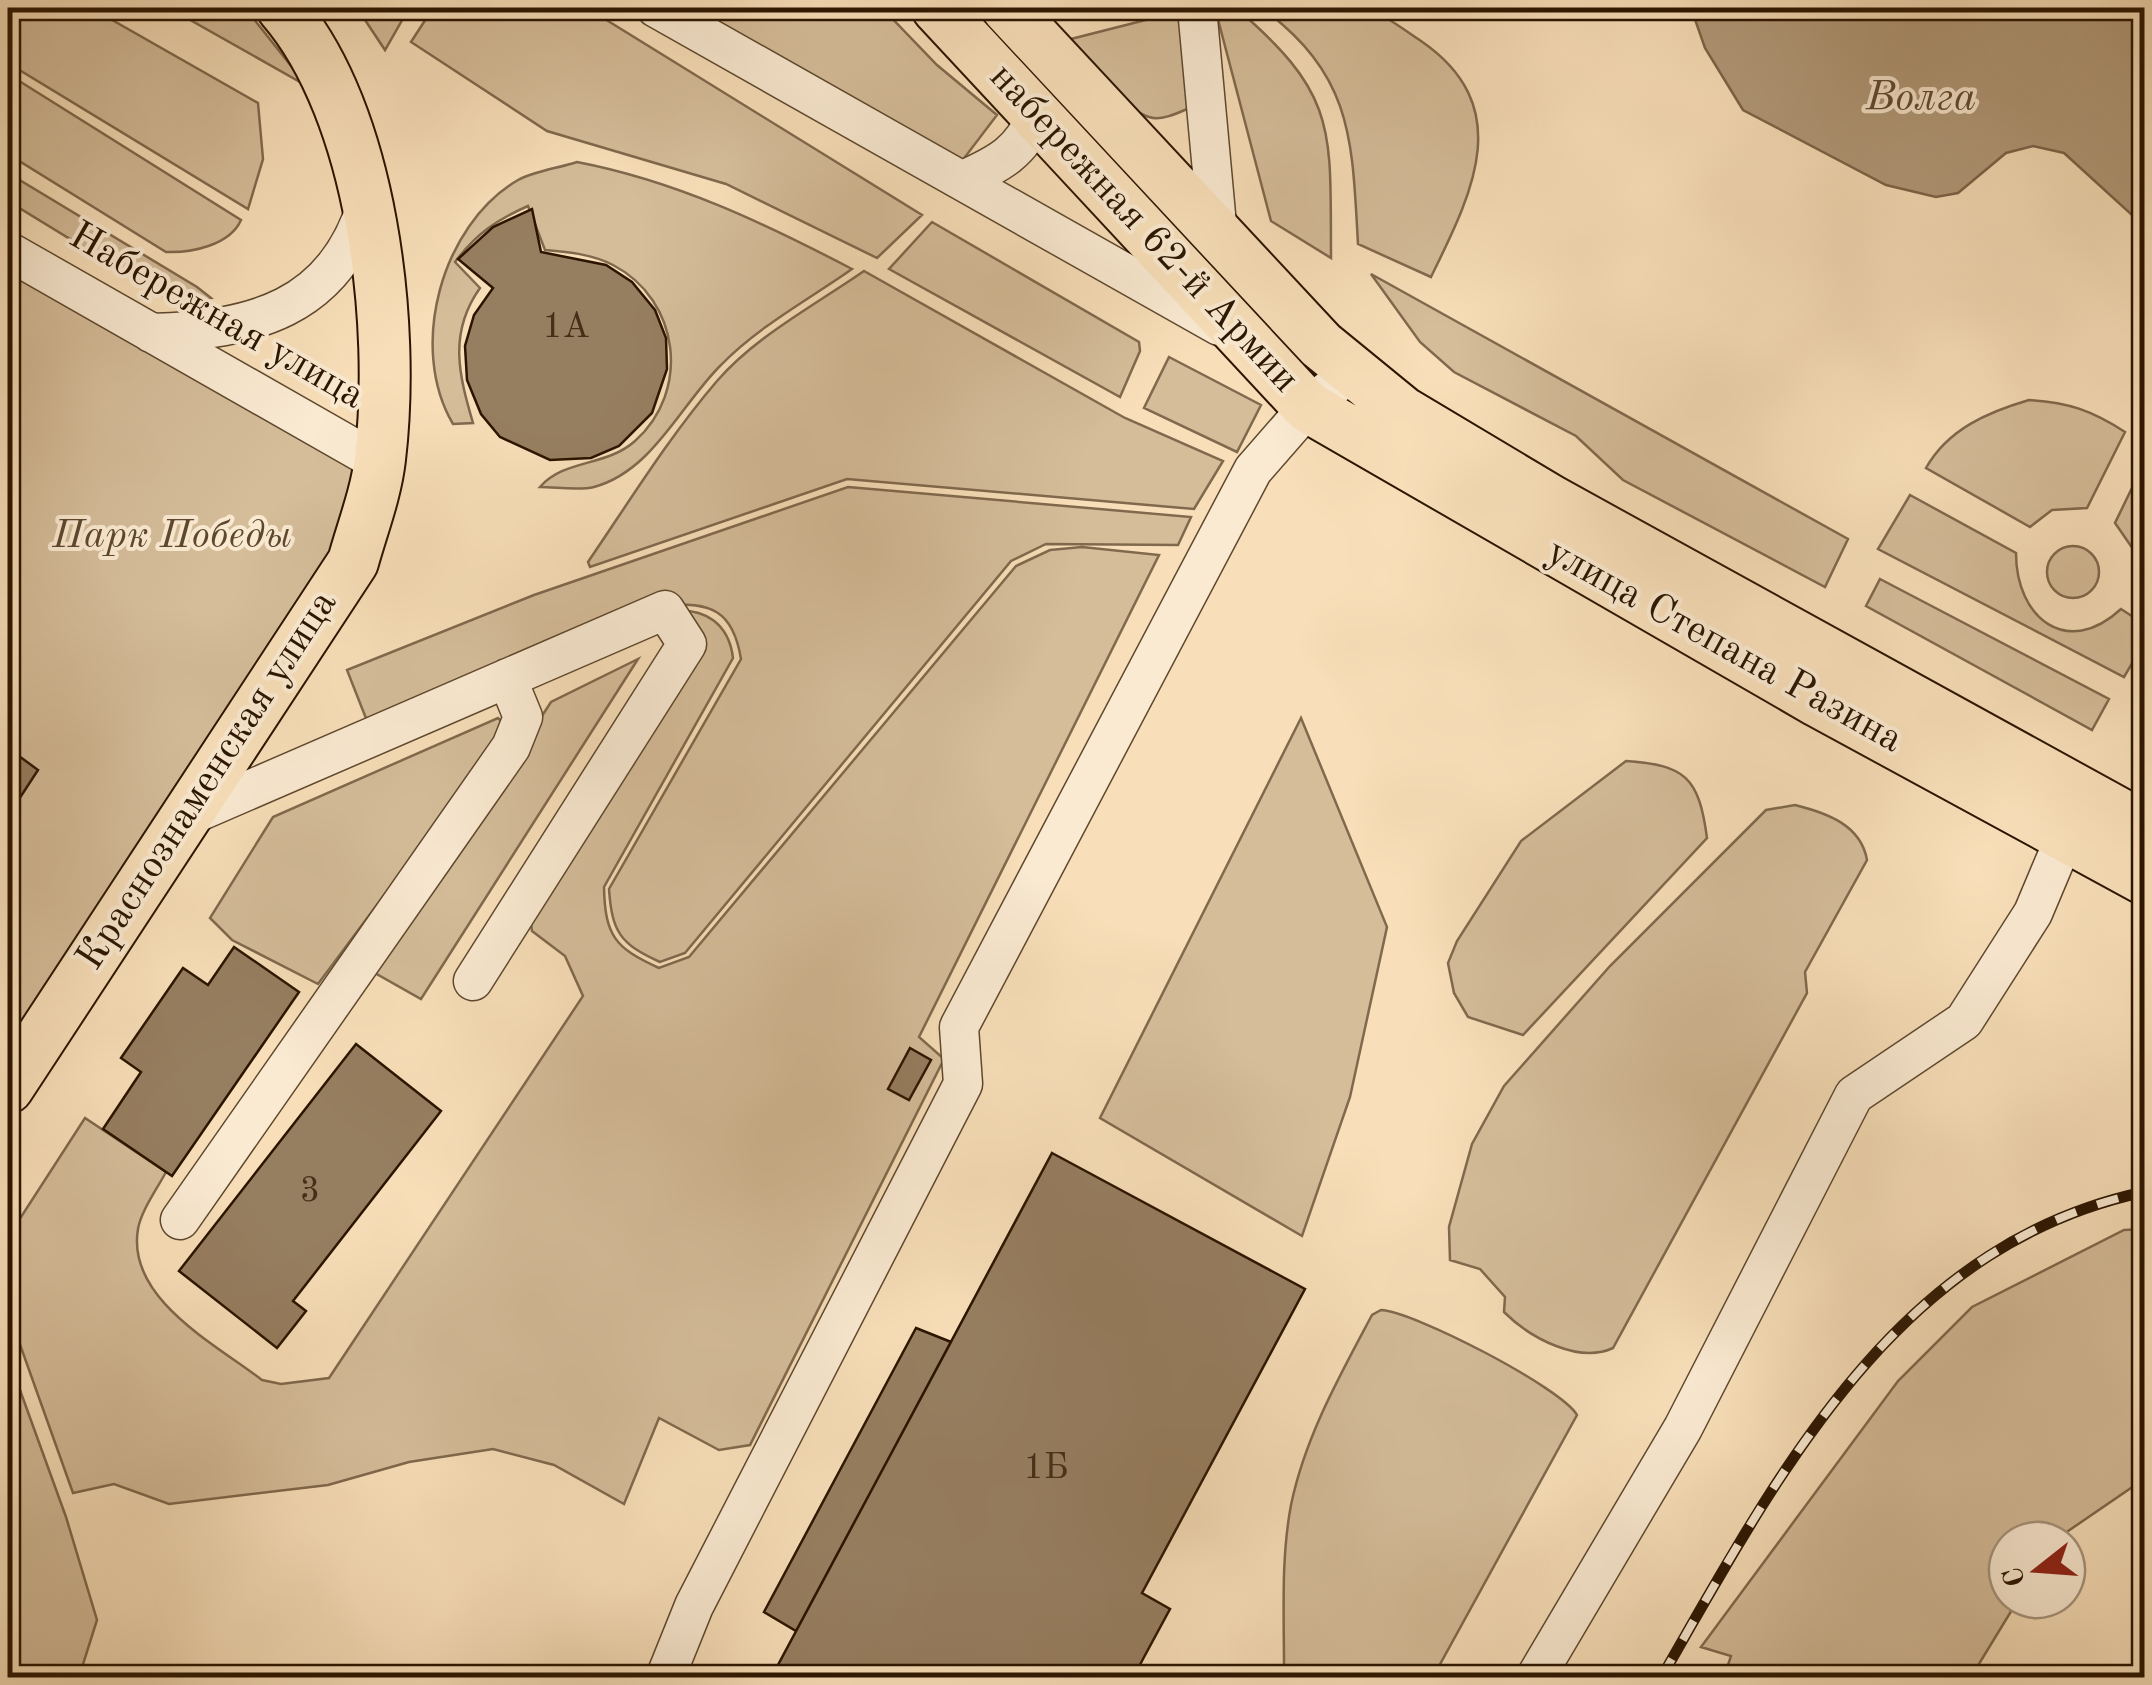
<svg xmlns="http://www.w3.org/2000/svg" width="2152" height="1685" viewBox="0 0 2152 1685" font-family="'Old Standard TT',serif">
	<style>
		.green { fill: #d5bd9a; stroke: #80694d; stroke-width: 2.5 }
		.water { fill: #b29a7a; stroke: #7c6549; stroke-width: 2.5 }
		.building { fill: #967e60; stroke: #2b1500; stroke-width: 2.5 }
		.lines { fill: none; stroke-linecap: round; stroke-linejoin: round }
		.minor-casing { stroke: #5e482e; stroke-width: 41 }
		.major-casing { stroke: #2b1500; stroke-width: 54 }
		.minor { stroke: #faead2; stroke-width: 38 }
		.major { stroke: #f8dfb9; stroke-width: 50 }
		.rail-casing { stroke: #2b1500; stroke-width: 11 }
		.rail { stroke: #faead2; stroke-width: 8; stroke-dasharray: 22; stroke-linecap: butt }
		.labels { text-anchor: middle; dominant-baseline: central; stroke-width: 8; stroke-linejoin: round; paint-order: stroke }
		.number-label { font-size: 35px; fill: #462f18 }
		.street-label { font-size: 40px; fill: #2b1500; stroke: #faead2 }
		.park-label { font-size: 40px; font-style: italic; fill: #5e472e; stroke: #faead2 }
		.water-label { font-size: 42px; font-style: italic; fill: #614a31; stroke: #faead2 }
	</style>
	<rect width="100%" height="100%" fill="#f8dfb9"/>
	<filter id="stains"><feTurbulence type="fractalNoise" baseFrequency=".002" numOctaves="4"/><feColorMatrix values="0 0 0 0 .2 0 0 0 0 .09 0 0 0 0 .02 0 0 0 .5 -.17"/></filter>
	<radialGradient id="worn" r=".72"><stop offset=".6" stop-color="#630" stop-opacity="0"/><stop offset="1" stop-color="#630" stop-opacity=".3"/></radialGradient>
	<!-- green -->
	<path class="green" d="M8,8H91L258,103L263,159L248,209L8,63Z
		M169,8H245L307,86Z
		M357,8H409L385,50Z
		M433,8H587L922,215L877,258L726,184L547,131L411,42Z
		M667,8H882L937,65L997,115L962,161Z
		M1215,8H1236C1339,96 1330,130 1331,258L1271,221Z
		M1262,8C1294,7 1330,3 1361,8C1381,11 1404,30 1421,41C1517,107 1472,193 1431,277L1358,244C1352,138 1353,76 1262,8Z
		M1177,12C1187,42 1197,78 1187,109C1176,114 1160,121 1149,117C1124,110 1086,60 1067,40Z
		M8,74L241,220C230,245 192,253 166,252L8,154Z
		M577,162C676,181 764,223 852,269C808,300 759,326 721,365C681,404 653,471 594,487C579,491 556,487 540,487C564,459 606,467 635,441C691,391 680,300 613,265C591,254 569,252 545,250L528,206C496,220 476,234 455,262L480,288C448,333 459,375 473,423L453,424C408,348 441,225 518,180C535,171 559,168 577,162Z
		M8,173L197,287L211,298L176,304L8,201Z
		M932,222L1139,342L1140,351L1120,397L889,269Z
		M8,251L380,463L353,562L8,1088Z
		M864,271L1125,418L1223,461L1194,509L847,479L590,567L588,562C629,502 669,437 717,381C756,336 815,305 864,271Z
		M1371,274L1848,539L1825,587L1623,480L1576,436L1454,372L1420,342Z
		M1169,357L1261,405L1237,452L1144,408Z
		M2029,400C2068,402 2093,411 2125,432L2087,508L2052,510L2030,527L1926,468C1948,429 1988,412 2029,400Z
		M2144,463V583L2136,579L2133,549L2115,523Z
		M848,487L1191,517L1178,545L1046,544L1011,561L685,953L660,962C620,944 612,932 609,889L741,659C733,610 711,602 664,605L371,731L347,670L534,595Z
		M1910,495L2016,553C2016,618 2067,659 2121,609L2144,624V643L2124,677L1878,549Z
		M2047 572a26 26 0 1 1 52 0a26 26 0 1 1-52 0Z
		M1082,547L1159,555L919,1037L944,1059L750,1445L719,1450L659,1418L624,1504L554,1465L493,1449L409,1462L328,1485L169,1504L114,1484L73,1493L8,1311V1237L85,1118L166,1172C157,1189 141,1211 138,1229C126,1299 217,1345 262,1380L281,1384L329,1378L583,996L565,956L532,931L528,903L691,644L671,611C705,607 729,624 733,658L604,887C605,936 615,948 659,968L689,957L1016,566L1050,550Z
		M1880,579L2109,699L2092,730L1866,606Z
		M638,659L421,999L375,973L551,702Z
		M498,718L506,726L500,740L318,984L232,940L210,918L273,817Z
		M1301,718L1387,927L1350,1097L1302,1236L1100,1118Z
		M1626,761C1685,765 1699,777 1707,838L1523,1035L1468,1017L1454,993L1448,963L1457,941L1521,841Z
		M1795,805C1827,813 1861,825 1867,860L1805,972L1807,993L1613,1348C1579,1364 1530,1338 1504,1312L1505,1297L1480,1269L1450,1260L1449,1227L1472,1144L1504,1086L1610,966L1766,810Z
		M2144,1229V1479L2055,1540H2007V1600H2018L1971,1677H1724L1731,1656L1701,1647L1898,1381L1972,1307L2124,1230Z
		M1381,1310C1413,1311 1562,1388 1577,1415L1433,1677H1306L1284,1666C1284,1612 1281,1558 1291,1505C1305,1437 1340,1375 1372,1315Z
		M8,1357L66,1517L97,1620L79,1677H8Z"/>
	<!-- water -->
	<path class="water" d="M1691,8H2144V226L2064,153L2033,146L2006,153L1958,193L1936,197L1886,185L1743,110L1705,48Z"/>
	<!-- building -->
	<path class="building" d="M532,209L541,252L606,265L632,282L655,310L666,338L667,369L652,413L619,446L591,458L550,460L500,437L481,414L467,380L465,346L474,315L493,288L458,259L493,227Z
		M8,748L38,770L8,816Z
		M234,947L299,992L172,1176L103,1129L141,1072L121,1058L183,968L208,985Z
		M356,1044L441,1111L293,1301L306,1311L277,1348L179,1271Z
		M910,1048L931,1060L909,1100L888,1089Z
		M1052,1153L1305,1289L1142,1593L1170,1609L1143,1659L1133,1678H771Z
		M916,1328L951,1342L796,1631L764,1612Z"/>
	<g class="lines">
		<defs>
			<path id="minor" d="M656,8L1219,326
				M1197,8L1218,236
				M963,180C999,164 1022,152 1037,114
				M8,251L380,463
				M151,333C253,330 335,309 367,203
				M182,819L665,610L687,644L473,981
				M180,1220L511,747L523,717L507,678
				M665,1678L694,1606L963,1084L959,1027L1253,470L1308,407L1352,371
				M1535,1678L1683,1428L1854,1095L1964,1021L2033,913L2065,837"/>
			<path id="major" d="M937,8L1308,407L1817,701L2144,879
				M1007,8L1321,345L1403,412L1552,501L2144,827
				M8,1088L353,562C362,529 376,494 380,459C396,326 373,113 282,8"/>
		</defs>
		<!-- minor casing -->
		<use href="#minor" class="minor-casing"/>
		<!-- major casing -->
		<use href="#major" class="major-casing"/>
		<!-- minor -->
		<use href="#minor" class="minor"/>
		<!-- major -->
		<use href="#major" class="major"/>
		<defs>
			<path id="rail" d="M1661,1678C1778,1475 1895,1245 2144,1192"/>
		</defs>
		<!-- rail casing -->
		<use href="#rail" class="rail-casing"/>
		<!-- rail -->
		<use href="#rail" class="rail"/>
	</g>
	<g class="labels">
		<!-- number labels -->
		<g class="number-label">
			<text x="566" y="327">1А</text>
			<text x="310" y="1191">3</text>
			<text x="1046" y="1468">1Б</text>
		</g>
		<!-- street labels -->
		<g class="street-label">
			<text transform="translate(1143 229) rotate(47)">набережная 62-й Армии</text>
			<text transform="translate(216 317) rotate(30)">Набережная улица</text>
			<text transform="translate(1724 647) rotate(29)">улица Степана Разина</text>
			<text transform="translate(208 781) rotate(-57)">Краснознаменская улица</text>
		</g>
		<!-- park labels -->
		<g class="park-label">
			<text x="172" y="537">Парк Победы</text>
		</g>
		<!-- water labels -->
		<g class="water-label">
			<text x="1921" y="99">Волга</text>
		</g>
	</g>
	<!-- margin -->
	<rect width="2152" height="1685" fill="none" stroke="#f8dfb9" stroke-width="40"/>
	<rect x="10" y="10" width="2132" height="1665" fill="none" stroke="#2b1500" stroke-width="5"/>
	<rect x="20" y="20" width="2112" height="1645" fill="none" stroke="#2b1500" stroke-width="2.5"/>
	<!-- north arrow -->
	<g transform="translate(2037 1570) rotate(253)"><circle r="48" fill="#faead2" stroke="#a7957e" stroke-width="2.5"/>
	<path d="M0-8L18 38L0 25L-18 38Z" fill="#8f2418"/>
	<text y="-15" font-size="28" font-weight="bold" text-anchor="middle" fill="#2b1500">С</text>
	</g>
	<rect width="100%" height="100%" filter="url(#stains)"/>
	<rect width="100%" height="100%" fill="url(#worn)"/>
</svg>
